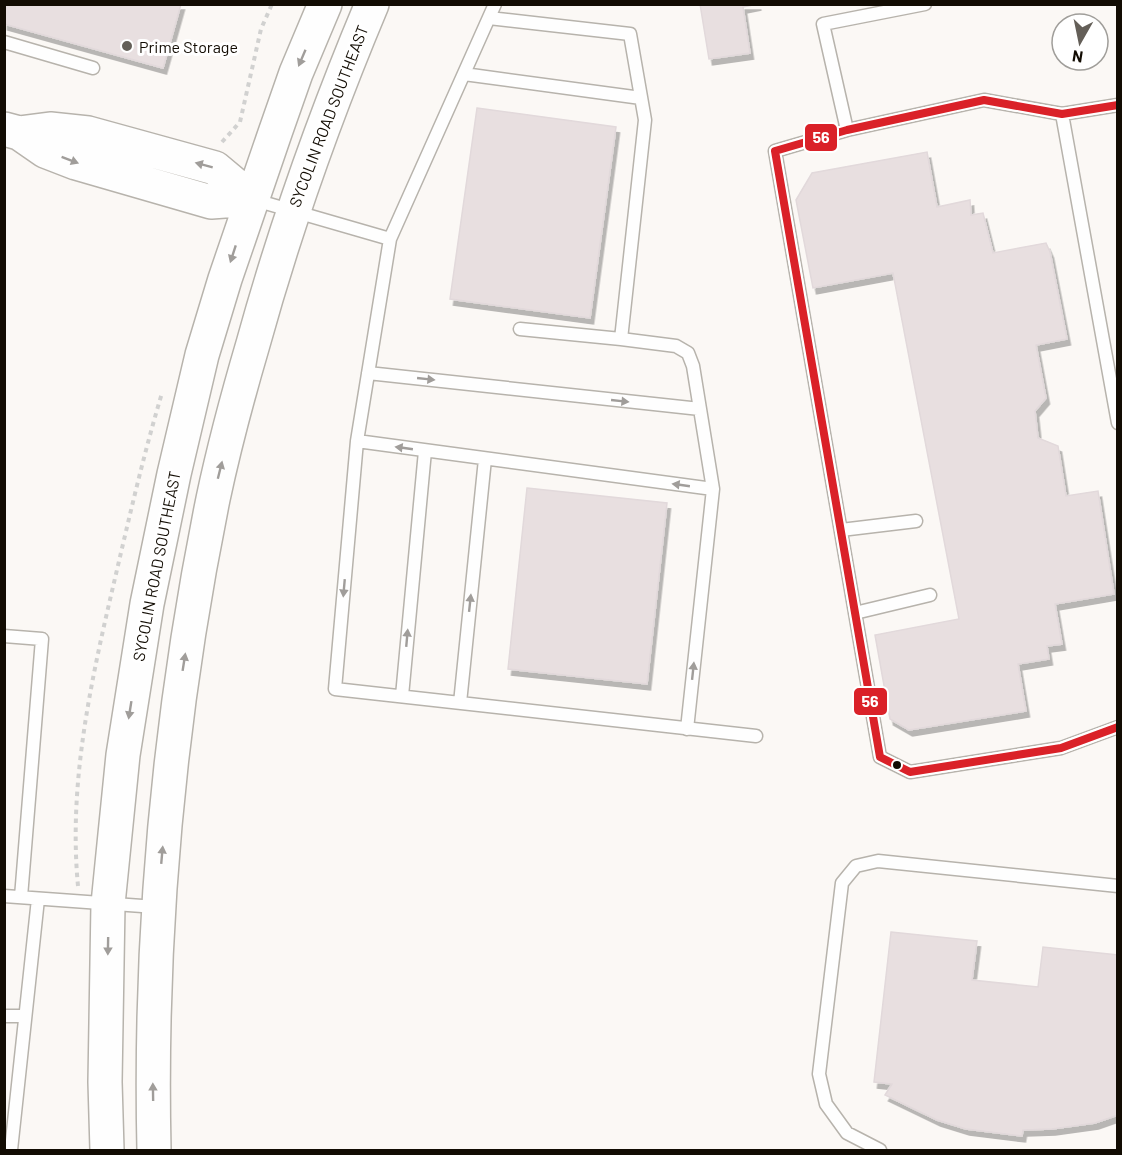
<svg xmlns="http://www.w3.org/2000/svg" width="1122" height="1155" viewBox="0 0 1122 1155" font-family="Barlow,sans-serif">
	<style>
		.building { fill: #e8dfe0; stroke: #e2d9db; stroke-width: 1.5; filter: url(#shadow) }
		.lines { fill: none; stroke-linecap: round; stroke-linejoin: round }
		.lane-casing { stroke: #b7b3ac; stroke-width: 15 }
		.secondary-casing { stroke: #b7b3ac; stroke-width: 36 }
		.path { stroke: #d1d1d0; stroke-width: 4; stroke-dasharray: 4.5 4.5; stroke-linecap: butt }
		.lane { stroke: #fefefe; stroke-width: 12 }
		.secondary { stroke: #fefefe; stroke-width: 33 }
		.bus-1-casing { stroke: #fff; stroke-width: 12 }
		.bus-1 { stroke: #da2128; stroke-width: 8 }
		.oneway { fill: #a09d9a }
		.poi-dot { fill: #645f58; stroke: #fff; stroke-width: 2 }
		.bus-dot { fill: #120c03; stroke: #fff; stroke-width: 2 }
		.labels { text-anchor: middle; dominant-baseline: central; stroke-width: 6; stroke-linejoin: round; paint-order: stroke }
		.poi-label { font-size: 16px; fill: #120c03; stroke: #fff; text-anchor: start }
		.street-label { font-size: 16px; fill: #120c03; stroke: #fff }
		.line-badge { stroke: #fff; stroke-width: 2 }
		.badge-label { font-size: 16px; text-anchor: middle; font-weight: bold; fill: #fff }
	</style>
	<defs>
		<filter id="shadow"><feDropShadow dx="3.5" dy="6" stdDeviation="0" flood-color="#0004"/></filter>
	</defs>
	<rect width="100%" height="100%" fill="#fbf8f5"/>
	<!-- building -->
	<path class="building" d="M4,4H181L163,68L4,24Z
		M700,4H758L743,7L750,53L709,59Z
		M477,108L616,127L590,318L450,299Z
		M927,152L937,207L970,200L971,215L983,213L993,253L1046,243L1050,252L1067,339L1036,345L1046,398L1035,411L1038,438L1058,446L1066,496L1098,491L1114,594L1055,604L1062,644L1047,646L1049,659L1018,664L1026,711L909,730L890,719L875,635L959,619L893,273L813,288L796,200L812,173Z
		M527,488L667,503L647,684L508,669Z
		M891,932L977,941L972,980L1038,987L1043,947L1118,955V1115L1095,1123L1052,1129L1023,1130L1022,1136L966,1129L937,1120L885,1095L892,1084L874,1082Z"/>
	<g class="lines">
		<defs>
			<path id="lane" d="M489,18L630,34L645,120L621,339L676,346L688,353L693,366L713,489
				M4,42L93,68
				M464,74L641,98
				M1118,105L1062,114L984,100L847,130L775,151L880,757L910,772L1061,748L1118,727
				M1062,114L1118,423
				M847,130L823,24L925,4
				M255,200L390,239L357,441
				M390,239L495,4
				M520,329L621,339
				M368,373L700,409
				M841,530L916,521
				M855,613L930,595
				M4,636L42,639L21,897
				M402,696L425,451
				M460,703L485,459
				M687,729L713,489L357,441L335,689L756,736
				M4,896L156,907
				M4,1016H25
				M11,1150L38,899
				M880,1150L847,1133L826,1104L819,1074L842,883L856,866L878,861L1118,886"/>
			<path id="secondary" d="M4,129L19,133L45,151L76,163L211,202L252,199
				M19,133L50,129L88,133L215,168L252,199
				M107,1150L105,1082L108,904L123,755L147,604L174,474L202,355L225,279L275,133L296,73L325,4
				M154,1150C149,930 169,715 213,499C224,447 238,395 253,344C285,228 325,116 372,4"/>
		</defs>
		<!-- lane casing -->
		<use href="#lane" class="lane-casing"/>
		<!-- secondary casing -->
		<use href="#secondary" class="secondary-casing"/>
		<!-- path -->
		<path class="path" d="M222,142L240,122L261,29L272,4
			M78,886C68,781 92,676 116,574C130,514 144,453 162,393"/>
		<!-- lane -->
		<use href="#lane" class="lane"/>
		<!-- secondary -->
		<use href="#secondary" class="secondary"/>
		<defs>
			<path id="bus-1" d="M1118,105L1062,114L984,100L847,130L775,151L880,757L910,772L1061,748L1118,727"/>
		</defs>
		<!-- bus-1 casing -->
		<use href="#bus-1" class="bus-1-casing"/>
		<!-- bus-1 -->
		<use href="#bus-1" class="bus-1"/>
	</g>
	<!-- one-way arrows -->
	<defs><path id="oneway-solid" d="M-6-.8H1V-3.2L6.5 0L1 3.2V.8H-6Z" transform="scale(1.5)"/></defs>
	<g class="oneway">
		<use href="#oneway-solid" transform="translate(302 58) rotate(113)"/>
		<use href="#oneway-solid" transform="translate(70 160) rotate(21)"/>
		<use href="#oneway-solid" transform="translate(204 165) rotate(-165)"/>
		<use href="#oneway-solid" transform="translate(233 254) rotate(108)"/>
		<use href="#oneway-solid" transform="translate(426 379) rotate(6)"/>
		<use href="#oneway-solid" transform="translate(620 401) rotate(6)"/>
		<use href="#oneway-solid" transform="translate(404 448) rotate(-172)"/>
		<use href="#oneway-solid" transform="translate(220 470) rotate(-76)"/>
		<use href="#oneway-solid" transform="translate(681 485) rotate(-172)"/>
		<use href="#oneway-solid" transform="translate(344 588) rotate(95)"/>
		<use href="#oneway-solid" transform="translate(470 603) rotate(-84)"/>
		<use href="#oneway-solid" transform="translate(407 638) rotate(-85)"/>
		<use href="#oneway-solid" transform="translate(184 662) rotate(-81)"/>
		<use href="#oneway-solid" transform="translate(693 671) rotate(-84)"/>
		<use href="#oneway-solid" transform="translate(130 710) rotate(99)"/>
		<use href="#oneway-solid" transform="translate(162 855) rotate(-85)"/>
		<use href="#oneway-solid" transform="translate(108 946) rotate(91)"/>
		<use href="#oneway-solid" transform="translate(153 1092) rotate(-91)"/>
	</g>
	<!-- markers -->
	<circle class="poi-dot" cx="127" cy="46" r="6"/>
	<circle class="bus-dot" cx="897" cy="765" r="5"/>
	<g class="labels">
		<!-- poi labels -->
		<g class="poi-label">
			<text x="139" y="46">Prime Storage</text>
		</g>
		<!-- street labels -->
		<g class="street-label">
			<text transform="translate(328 116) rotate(-69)">SYCOLIN ROAD SOUTHEAST</text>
			<text transform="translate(156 566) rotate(-79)">SYCOLIN ROAD SOUTHEAST</text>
		</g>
	</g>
	<g class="line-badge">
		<rect x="804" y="123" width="34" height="29" rx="6" fill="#da2128"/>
		<rect x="853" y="687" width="35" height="29" rx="6" fill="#da2128"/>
	</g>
	<g class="badge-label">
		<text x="821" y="143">56</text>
		<text x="870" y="707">56</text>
	</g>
	<!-- border -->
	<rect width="1122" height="1155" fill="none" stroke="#120c03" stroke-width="12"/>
	<!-- north arrow -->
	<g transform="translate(1080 42) rotate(189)"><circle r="28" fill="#ffffff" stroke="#a09e9a" stroke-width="1.5"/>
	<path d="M0-4.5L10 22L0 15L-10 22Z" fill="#645f58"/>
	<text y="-9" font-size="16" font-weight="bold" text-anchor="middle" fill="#120c03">N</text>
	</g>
</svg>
